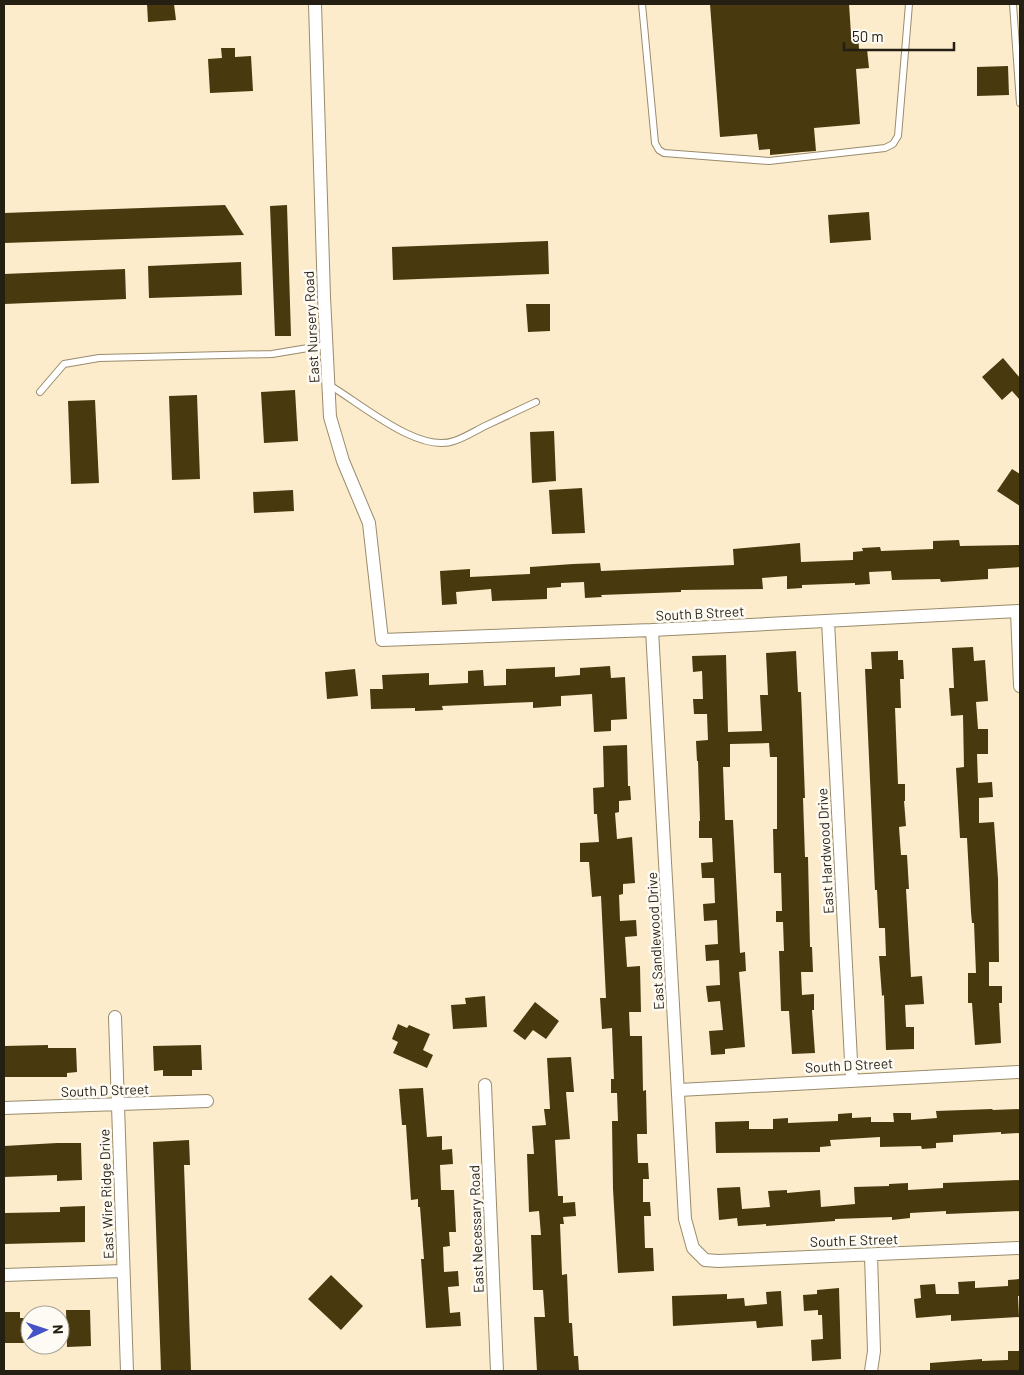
<svg xmlns="http://www.w3.org/2000/svg" width="1024" height="1375" viewBox="0 0 1024 1375" font-family="Barlow,sans-serif">
	<style>
		.building { fill: #49390e }
		.lines { fill: none; stroke-linecap: round; stroke-linejoin: round }
		.service-casing { stroke: #998b6c; stroke-width: 8 }
		.minor-casing { stroke: #998b6c; stroke-width: 14 }
		.service { stroke: #fff; stroke-width: 6 }
		.minor { stroke: #fff; stroke-width: 12 }
		.labels { text-anchor: middle; dominant-baseline: central; stroke-width: 5; stroke-linejoin: round; paint-order: stroke }
		.street-label { font-size: 14px; fill: #251f13; stroke: #fefbf4 }
	</style>
	<rect width="100%" height="100%" fill="#fceccb"/>
	<!-- building -->
	<path class="building" d="M147,4H174L176,20L148,22Z
		M710,4H849L851,34L858,33L859,49H867L869,68L856,69L860,124L814,128L816,151L802,152L770,155V149L759,150L757,134L720,137Z
		M221,48H235V57L251,56L253,91L210,93L208,59L222,58Z
		M1008,66L1009,95L977,96V67Z
		M225,205L244,235L4,243V213Z
		M287,205L291,336H275L270,206Z
		M869,212L871,240L830,243L828,215Z
		M548,241L549,274L393,280L392,247Z
		M241,262L242,295L149,298L148,266Z
		M125,269L126,299L4,304V274Z
		M526,304H550V331L528,332Z
		M1003,358L1020,378V400L1012,391L1002,400L982,377Z
		M295,390L298,441L264,443L261,392Z
		M197,395L200,479L172,480L169,396Z
		M95,400L99,483L71,484L68,401Z
		M554,431L556,481L532,483L530,432Z
		M1012,469L1020,474V506L997,491Z
		M582,488L585,533L552,534L549,490Z
		M293,490L294,511L254,513L253,492Z
		M959,540L960,546L1020,545V567L988,569V579L941,582L940,579L892,580L891,571L869,572L870,584L855,585V583L802,585V588L787,589V576L762,578L763,589L681,590V592L601,595L602,597L585,598L584,582L561,583V587L547,588V599L492,601L491,589L456,592L457,604L442,605L440,571L470,569V577L530,574V567L573,564L600,563L601,571L734,565L733,549L800,543L801,562L853,560V552L863,551L862,548L880,547L881,551L933,549V541Z
		M973,647L974,661L985,660L988,701L976,702L978,729H988V754H977L978,783L992,782L993,797L979,798V823L994,822L998,879L999,962H989V986H1002V1003H999L1001,1043L975,1045L972,1003H968V973H976L974,923H972L971,912L967,838H960L956,768L964,767L963,715L951,716L949,688H954L952,648Z
		M796,651L798,692H801L802,716L805,798H803L805,857H808L810,947H812L813,972H801L802,995L814,994V1010H812L815,1053L792,1054L789,1011H781L779,951H784L783,922H776V911H782L781,873H774L773,829H777V757H770L769,743L730,744V767H723L725,820H733L740,953L745,952L746,971L739,972L745,1047L725,1049V1054L711,1055L709,1031L723,1030L720,1001L708,1002L706,986L720,985L719,960L706,961L705,945L718,944L717,920L704,921L703,904L715,903L714,878H702L701,863L713,862L712,838H699V821H700L698,761H697L696,741L708,740L707,714H694L693,699H703L702,671L693,672L692,656L726,655L728,732L762,731L760,695H768L766,653Z
		M898,651V660H903L904,679H900L901,708H895L898,784H905V801H904L906,826L899,827L901,855H907L909,889H906L911,977L922,976L924,1004L905,1005L906,1027H914V1049L886,1050L884,995L882,996L879,956H886L885,928H879L877,890H875L865,669H872L871,652Z
		M610,666L611,678L625,677L627,719L611,720V731L594,732L592,694L561,696V706L533,708V702L442,706L443,710L415,711V708L371,709L370,689H383L382,675L429,673V685L468,683V671L483,670L484,686L506,685V669L555,667V677L580,675V668Z
		M355,669L358,696L327,699L325,672Z
		M627,745L628,786H630L631,800L619,801V812L615,813L617,839L632,837L635,883L623,884V894L619,895L620,921L636,920L637,936L625,937L627,967L640,966L641,1012H629L630,1036H642L643,1091L646,1090L647,1134H637L638,1163H648L649,1179H643V1202H650L651,1216H644L645,1248H653L654,1271L618,1273L613,1189L612,1121H618L617,1093H611V1079H614L612,1028L602,1029L600,998H606L601,896L592,897L589,862H580V843L599,842L597,814H594L593,788L604,787L603,746Z
		M485,996L487,1027L453,1029L451,1005L466,1004L465,998Z
		M535,1002L559,1021L546,1039L533,1030L525,1040L513,1031Z
		M398,1024L407,1028L409,1025L430,1034L423,1050L433,1055L427,1068L393,1053L398,1042L392,1039Z
		M48,1045V1048H76L77,1072L67,1073V1077H4V1046Z
		M201,1045L202,1070H192V1076H163V1070L154,1071L153,1046Z
		M571,1057L574,1092H566L570,1139L555,1140L558,1196H563V1203L575,1202L576,1216L563,1217L564,1224H560L562,1275L567,1274L569,1323H572L574,1356H578L579,1371H537L534,1317H545L543,1290H533L531,1235H541L539,1211L529,1212L527,1154H534L532,1126L546,1125L544,1109H550L547,1058Z
		M423,1088L427,1137L442,1136V1150L452,1149L453,1164L440,1165L441,1190H454L456,1232H449L450,1246L443,1247L444,1272L458,1271L459,1286L448,1287L450,1313L460,1312L461,1326L426,1328L421,1259H424L420,1207H418V1199L411,1200L406,1125H402L399,1089Z
		M992,1109L993,1110L1020,1109V1133L1001,1134V1132L953,1135V1142L936,1143V1148L922,1149L921,1146L880,1147V1137L830,1140L831,1146L820,1147V1152L716,1153L715,1122L749,1121V1129H773V1119L788,1118V1123L838,1121V1114L852,1113V1118L871,1117V1122H894L893,1113H911V1120L937,1118L936,1111Z
		M189,1140L190,1165H184L191,1371H161L153,1142Z
		M57,1143H81L82,1180L57,1181V1175L4,1177V1146Z
		M1020,1180V1211L946,1214V1211L910,1213V1218L892,1220V1217L835,1219V1221L766,1226V1224L738,1226L737,1218L719,1220L717,1188L740,1187L742,1209L770,1207L768,1191L787,1190V1193L820,1190L821,1207L855,1204L854,1187L889,1186V1184L908,1183V1190L943,1188V1183Z
		M85,1206V1242L4,1244V1213L60,1212V1207Z
		M331,1275L363,1306L341,1330L308,1299Z
		M1020,1279V1296H1018L1019,1317L951,1321V1315L916,1318L914,1299L921,1298L920,1285L935,1284L936,1294H959L958,1282L975,1281V1288L1008,1286V1280Z
		M839,1288L841,1359L812,1361L811,1340L823,1339L822,1315H818V1310L804,1311L803,1295L817,1294V1290Z
		M781,1291L783,1326L757,1328L756,1321L673,1326L672,1296L727,1294V1299L744,1298L745,1306L767,1304L766,1292Z
		M66,1310H90L91,1346L67,1347Z
		M4,1312H20V1318H30V1343H4Z
		M1008,1351H1020V1371H930V1363L982,1359V1361L1008,1360Z"/>
	<g class="lines">
		<defs>
			<path id="service" d="M642,4L655,143L659,150L664,153L769,161L885,148L893,144L898,136L909,4
				M1013,4L1020,103
				M329,385C359,402 418,454 454,441C464,438 475,431 485,426C502,418 519,410 536,402
				M40,392L64,364L99,358L272,354L326,345"/>
			<path id="minor" d="M315,4L324,297L330,417L343,461L369,523L382,640L652,630L1020,611
				M1017,611L1020,686
				M828,621L852,1080
				M652,630L685,1219L693,1248L705,1260L718,1261L1020,1248
				M115,1017L127,1371
				M485,1085L497,1371
				M679,1090L1020,1072
				M4,1108L207,1101
				M871,1255L874,1351L871,1371
				M4,1275L123,1271"/>
		</defs>
		<!-- service casing -->
		<use href="#service" class="service-casing"/>
		<!-- minor casing -->
		<use href="#minor" class="minor-casing"/>
		<!-- service -->
		<use href="#service" class="service"/>
		<!-- minor -->
		<use href="#minor" class="minor"/>
	</g>
	<g class="labels">
		<!-- street labels -->
		<g class="street-label">
			<text transform="translate(311 327) rotate(-93)">East Nursery Road</text>
			<text transform="translate(700 613) rotate(-3)">South B Street</text>
			<text transform="translate(825 851) rotate(-93)">East Hardwood Drive</text>
			<text transform="translate(655 941) rotate(-93)">East Sandlewood Drive</text>
			<text transform="translate(849 1065) rotate(-3)">South D Street</text>
			<text transform="translate(105 1090) rotate(-2)">South D Street</text>
			<text transform="translate(106 1194) rotate(-92)">East Wire Ridge Drive</text>
			<text transform="translate(476 1229) rotate(-92)">East Necessary Road</text>
			<text transform="translate(854 1240) rotate(-2)">South E Street</text>
		</g>
	</g>
	<!-- border -->
	<rect width="1024" height="1375" fill="none" stroke="#251f13" stroke-width="10"/>
	<!-- north arrow -->
	<g transform="translate(45 1330) rotate(87)"><circle r="24" fill="#fefbf4" stroke="#a7a39a"/>
	<path d="M0-4L9 19L0 12L-9 19Z" fill="#4653c7"/>
	<text y="-8" font-size="14" font-weight="bold" text-anchor="middle" fill="#251f13">N</text>
	</g>
	<!-- scale -->
	<path d="M844 42v8h110v-8" fill="none" stroke="#251f13" stroke-width="2.5"/>
	<text x="852" y="42" font-size="15" fill="#251f13" stroke="#fefbf4" stroke-width="4" paint-order="stroke">50 m</text>
</svg>
